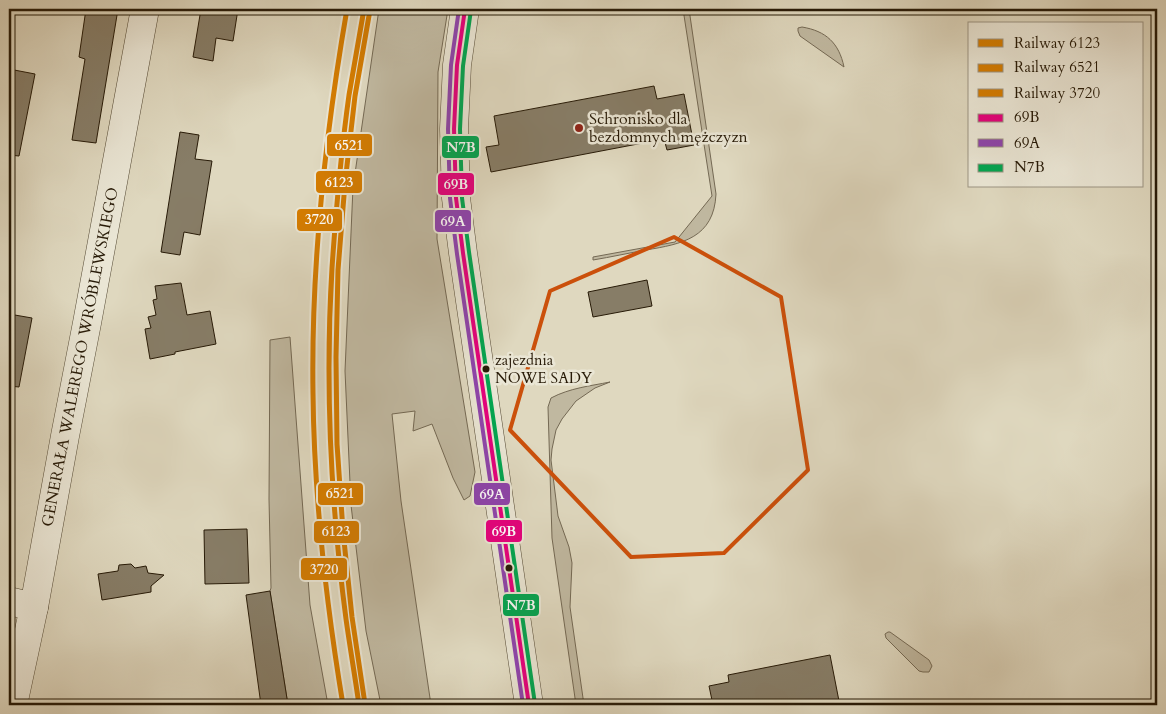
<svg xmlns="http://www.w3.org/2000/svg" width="1166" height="714" viewBox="0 0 1166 714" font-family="Cardo,serif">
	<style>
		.green { fill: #c0b8a0; stroke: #746954 }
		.building { fill: #877d67; stroke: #271a07 }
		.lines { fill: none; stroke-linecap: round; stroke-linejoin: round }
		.minor-casing { stroke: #554a35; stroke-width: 29 }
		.tertiary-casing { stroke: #554a35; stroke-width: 29 }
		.minor { stroke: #eae6d5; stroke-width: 28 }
		.tertiary { stroke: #eae6d5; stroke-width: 28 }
		.bus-1-casing { stroke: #eae6d5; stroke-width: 8 }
		.bus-2-casing { stroke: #eae6d5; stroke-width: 8 }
		.bus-3-casing { stroke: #eae6d5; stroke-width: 8 }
		.bus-1 { stroke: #e5007d; stroke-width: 4 }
		.bus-2 { stroke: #8e44ad; stroke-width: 4 }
		.bus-3 { stroke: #00a651; stroke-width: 4 }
		.rail-1-casing { stroke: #eae6d5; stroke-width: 9 }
		.rail-2-casing { stroke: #eae6d5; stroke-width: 9 }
		.rail-3-casing { stroke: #eae6d5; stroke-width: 9 }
		.rail-1 { stroke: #d47c01; stroke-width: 5 }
		.rail-2 { stroke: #d47c01; stroke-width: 5 }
		.rail-3 { stroke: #d47c01; stroke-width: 5 }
		.marked { fill: none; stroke: #cb500b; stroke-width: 4; stroke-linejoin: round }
		.poi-dot { fill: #8f2418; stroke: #eae6d5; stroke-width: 2 }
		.bus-dot { fill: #271a07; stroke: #eae6d5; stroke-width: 2 }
		.labels { text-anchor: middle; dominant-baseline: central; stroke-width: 5; stroke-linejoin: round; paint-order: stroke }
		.bus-label { font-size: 15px; fill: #271a07; stroke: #eae6d5; text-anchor: start }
		.poi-label { font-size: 16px; fill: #271a07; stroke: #eae6d5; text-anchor: start }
		.street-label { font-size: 16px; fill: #271a07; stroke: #eae6d5 }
		.line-badge { stroke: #eae6d5; stroke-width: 2 }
		.badge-label { font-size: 14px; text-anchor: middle; font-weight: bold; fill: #fff }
	</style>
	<rect width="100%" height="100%" fill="#dfd8bf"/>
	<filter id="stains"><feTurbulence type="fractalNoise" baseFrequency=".004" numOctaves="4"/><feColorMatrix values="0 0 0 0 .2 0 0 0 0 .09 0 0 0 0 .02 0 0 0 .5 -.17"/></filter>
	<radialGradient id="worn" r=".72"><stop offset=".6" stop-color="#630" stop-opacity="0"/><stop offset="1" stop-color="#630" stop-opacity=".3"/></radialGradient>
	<!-- green -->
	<path class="green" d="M379,9H448L438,72L437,239L475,472L470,496L464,500L453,478L432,424L413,431L415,411L392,414L401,501L431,705H381L366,631L351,505L345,371L353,187Z
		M683,9H689L716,194C714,238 682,244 646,250C629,253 611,257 593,260V257L675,242L712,196Z
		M802,27C826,31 839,43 844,67L800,36L798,31V28Z
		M290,337L310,605L328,705H288L270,591L271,588L269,499L270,340Z
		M610,382L595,388L576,401L562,419L556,430L552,449L551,460L558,516L569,547L572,563L570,607L584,705H576L552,538L548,407L551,398C570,388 590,386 610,382Z
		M888,632H890L929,660L932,666L929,672H923L919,671L886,638L885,634Z"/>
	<!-- building -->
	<path class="building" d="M86,9H118L96,143L72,140L85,59L79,57Z
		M201,9H238L233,41L216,38L213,61L193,57Z
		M9,69L35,74L19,156L9,155Z
		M654,86L657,99L684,94L694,145L667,150L664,139L491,172L486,147L499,145L494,116Z
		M180,132L199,135L195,159L212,161L200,235L184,232L180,255L161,252Z
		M647,280L652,306L593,317L588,292Z
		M181,283L187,315L210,311L216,344L175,352V354L150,359L145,329L151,328L148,317L156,315L153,300L157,299L155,286Z
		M9,314L32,318L19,387L9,386Z
		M247,529L249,583L205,584L204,530Z
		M131,564L135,568L146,566L148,573L164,575L151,586V592L102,600L98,574L118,571L119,565Z
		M270,591L288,705H261L246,595Z
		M830,655L839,701L819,705H713L709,686L729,682L728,675Z"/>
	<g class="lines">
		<defs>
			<path id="minor" d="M465,9L457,65L454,129L456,198L463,253L529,705
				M9,601L34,607"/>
			<path id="tertiary" d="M13,705L34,607L65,436L87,323L145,9"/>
		</defs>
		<!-- minor casing -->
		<use href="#minor" class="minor-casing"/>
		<!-- tertiary casing -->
		<use href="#tertiary" class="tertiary-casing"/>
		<!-- minor -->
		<use href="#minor" class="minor"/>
		<!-- tertiary -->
		<use href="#tertiary" class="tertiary"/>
		<defs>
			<path id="bus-1" d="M465,9L457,65L454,129L456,198L463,253L529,705"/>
			<path id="bus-2" d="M459,9L451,65L448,129L450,198L457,254L523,705"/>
			<path id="bus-3" d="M471,10L463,66L460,129L462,198L469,252L535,704"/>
		</defs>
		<!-- bus-1 casing -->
		<use href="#bus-1" class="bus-1-casing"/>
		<!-- bus-2 casing -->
		<use href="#bus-2" class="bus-2-casing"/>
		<!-- bus-3 casing -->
		<use href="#bus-3" class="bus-3-casing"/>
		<!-- bus-1 -->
		<use href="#bus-1" class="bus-1"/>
		<!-- bus-2 -->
		<use href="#bus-2" class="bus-2"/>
		<!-- bus-3 -->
		<use href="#bus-3" class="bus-3"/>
		<defs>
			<path id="rail-1" d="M359,705C355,676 350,648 346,619C331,505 325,383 332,268C336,210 341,152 349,95C354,66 359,38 364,9"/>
			<path id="rail-2" d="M365,704L352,617L343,531L337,444L336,357L338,270L345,183L355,96L370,10"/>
			<path id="rail-3" d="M343,705C326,602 314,498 313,393C311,264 325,136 347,9"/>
		</defs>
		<!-- rail-1 casing -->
		<use href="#rail-1" class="rail-1-casing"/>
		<!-- rail-2 casing -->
		<use href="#rail-2" class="rail-2-casing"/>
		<!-- rail-3 casing -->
		<use href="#rail-3" class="rail-3-casing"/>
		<!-- rail-1 -->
		<use href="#rail-1" class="rail-1"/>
		<!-- rail-2 -->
		<use href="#rail-2" class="rail-2"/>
		<!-- rail-3 -->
		<use href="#rail-3" class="rail-3"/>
	</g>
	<!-- marked area -->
	<path class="marked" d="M674,237L781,297L808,470L724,553L631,557L510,430L550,291Z"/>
	<!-- markers -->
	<circle class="poi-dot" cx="579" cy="128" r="5"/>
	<g class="bus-dot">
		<circle cx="486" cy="369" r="4.5"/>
		<circle cx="509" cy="568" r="4.5"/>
	</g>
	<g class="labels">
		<!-- bus labels -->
		<g class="bus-label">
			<text x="495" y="360">zajezdnia<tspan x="495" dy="18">NOWE SADY</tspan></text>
		</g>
		<!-- poi labels -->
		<g class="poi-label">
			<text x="589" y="119">Schronisko dla<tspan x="589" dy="18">bezdomnych mężczyzn</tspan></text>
		</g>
		<!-- street labels -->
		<g class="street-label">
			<text transform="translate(80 357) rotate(-79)">GENERAŁA WALEREGO WRÓBLEWSKIEGO</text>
		</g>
	</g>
	<g class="line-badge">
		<rect x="326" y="133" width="47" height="24" rx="5" fill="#d47c01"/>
		<rect x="441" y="135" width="39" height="24" rx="5" fill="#00a651"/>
		<rect x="315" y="170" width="48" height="24" rx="5" fill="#d47c01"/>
		<rect x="437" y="172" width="38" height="24" rx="5" fill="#e5007d"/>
		<rect x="296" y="208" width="47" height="24" rx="5" fill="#d47c01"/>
		<rect x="434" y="209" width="38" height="24" rx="5" fill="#8e44ad"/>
		<rect x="317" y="482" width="47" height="24" rx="5" fill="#d47c01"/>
		<rect x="473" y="482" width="38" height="24" rx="5" fill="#8e44ad"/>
		<rect x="485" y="519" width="38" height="24" rx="5" fill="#e5007d"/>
		<rect x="313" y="520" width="47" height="24" rx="5" fill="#d47c01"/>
		<rect x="300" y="557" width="48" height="24" rx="5" fill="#d47c01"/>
		<rect x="502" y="593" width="38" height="24" rx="5" fill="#00a651"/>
	</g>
	<g class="badge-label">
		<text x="349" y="150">6521</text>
		<text x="461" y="152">N7B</text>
		<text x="339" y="187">6123</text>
		<text x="456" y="189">69B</text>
		<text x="319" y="224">3720</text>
		<text x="453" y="226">69A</text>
		<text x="340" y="498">6521</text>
		<text x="492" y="499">69A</text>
		<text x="504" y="536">69B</text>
		<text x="336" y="536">6123</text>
		<text x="324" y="574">3720</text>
		<text x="521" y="610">N7B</text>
	</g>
	<!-- margin -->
	<rect width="1166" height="714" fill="none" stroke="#dfd8bf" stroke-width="30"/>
	<rect x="10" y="10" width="1146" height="694" fill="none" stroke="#271a07" stroke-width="2.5"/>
	<rect x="15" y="15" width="1136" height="684" fill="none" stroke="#271a07"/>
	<!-- legend -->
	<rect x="968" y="22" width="175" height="165" fill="#eae6d5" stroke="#9c9483"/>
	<rect x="978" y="39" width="25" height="8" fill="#d47c01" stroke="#9c9483"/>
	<text x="1014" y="48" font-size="15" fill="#271a07">Railway 6123</text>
	<rect x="978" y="64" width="25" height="8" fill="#d47c01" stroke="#9c9483"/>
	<text x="1014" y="72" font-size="15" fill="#271a07">Railway 6521</text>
	<rect x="978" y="89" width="25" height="8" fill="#d47c01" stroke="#9c9483"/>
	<text x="1014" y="98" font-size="15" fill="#271a07">Railway 3720</text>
	<rect x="978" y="114" width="25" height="8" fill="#e5007d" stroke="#9c9483"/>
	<text x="1014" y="122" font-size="15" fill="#271a07">69B</text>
	<rect x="978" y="139" width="25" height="8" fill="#8e44ad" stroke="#9c9483"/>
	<text x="1014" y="148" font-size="15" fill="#271a07">69A</text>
	<rect x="978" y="164" width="25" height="8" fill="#00a651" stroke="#9c9483"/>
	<text x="1014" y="172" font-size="15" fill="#271a07">N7B</text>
	<rect width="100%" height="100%" filter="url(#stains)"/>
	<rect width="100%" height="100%" fill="url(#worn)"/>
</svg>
